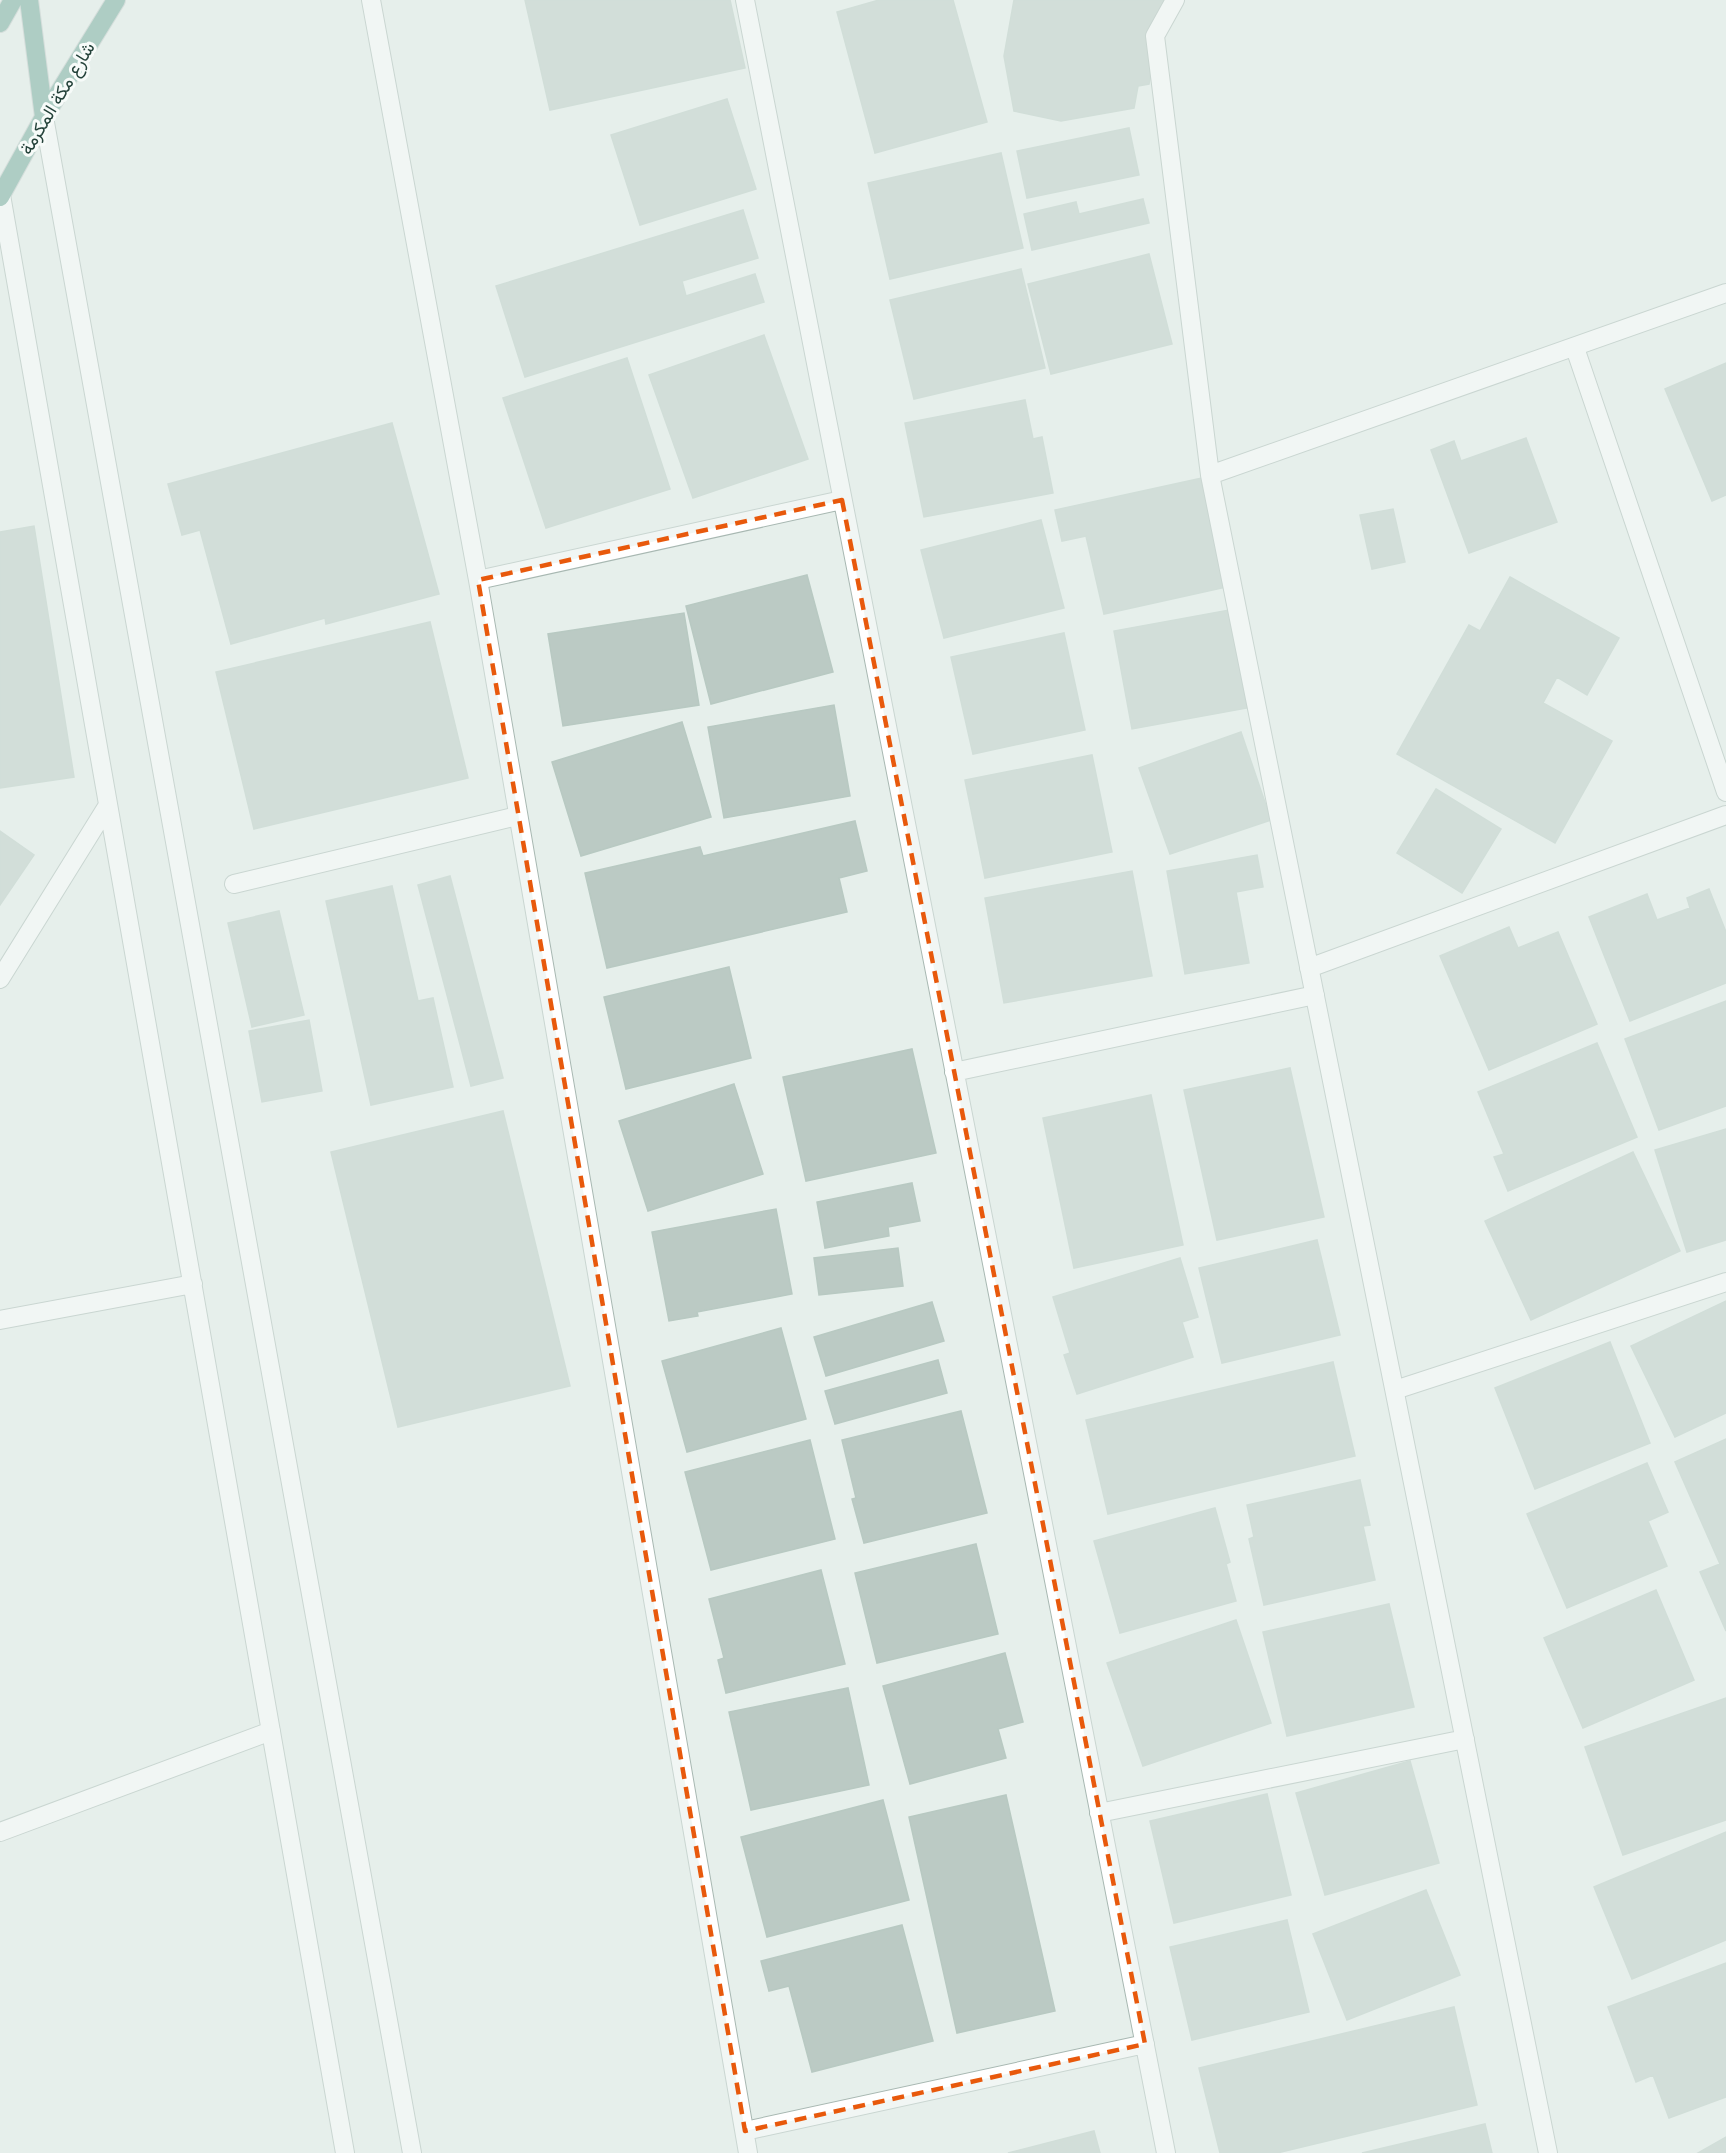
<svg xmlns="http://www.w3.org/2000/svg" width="1726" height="2153" viewBox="0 0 1726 2153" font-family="Poppins,Vazirmatn,sans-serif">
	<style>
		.building { fill: #bbcac4; stroke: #b8c9c2; stroke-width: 1.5 }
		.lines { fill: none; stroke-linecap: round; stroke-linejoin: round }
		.minor-casing { stroke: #a8b8b2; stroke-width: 20 }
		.major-casing { stroke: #c2cac8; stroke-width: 20 }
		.minor { stroke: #fff; stroke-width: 18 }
		.major { stroke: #6aa596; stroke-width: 18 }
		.marked { fill: none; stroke: #e8590c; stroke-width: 4.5; stroke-dasharray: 12 8; stroke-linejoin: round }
		.labels { text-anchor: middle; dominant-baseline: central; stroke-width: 6; stroke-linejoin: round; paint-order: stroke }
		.street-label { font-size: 18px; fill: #24423a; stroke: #f7fbf9 }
	</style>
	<rect width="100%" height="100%" fill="#e6efeb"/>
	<!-- building -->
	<path class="building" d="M525,0H730L745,68L550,110Z
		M879,0H953L987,122L875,153L837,12Z
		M1014,0H1164L1149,84L1138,86L1134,108L1061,121L1014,111L1004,56Z
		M727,99L756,189L640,225L611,135Z
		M1129,128L1139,175L1027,198L1017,151Z
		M1001,153L1023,248L890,279L868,183Z
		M1143,199L1149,223L1032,250L1024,214L1076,202L1079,214Z
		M743,210L758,258L682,281L686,296L755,274L764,302L525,377L496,286Z
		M1149,254L1172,344L1051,374L1028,284Z
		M1021,269L1045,368L914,399L890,300Z
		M764,335L808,459L693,498L649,375Z
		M627,358L670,489L546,528L503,398Z
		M1726,363V495L1712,501L1665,389Z
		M1025,400L1033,439L1042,437L1053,493L924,517L905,423Z
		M392,423L439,594L326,624L325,618L231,644L200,530L182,535L168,484Z
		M1526,438L1557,522L1469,553L1431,450L1454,441L1461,461Z
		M1207,477L1231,586L1104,614L1086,536L1062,541L1055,510Z
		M1393,509L1405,562L1372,569L1360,515Z
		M1041,520L1064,608L944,638L921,550Z
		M34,526L74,777L0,788V532Z
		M807,575L833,672L711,704L686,606Z
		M1510,577L1619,638L1587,695L1557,677L1543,703L1612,741L1555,843L1397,754L1469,625L1480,631Z
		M1229,610L1247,708L1132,729L1114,631Z
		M684,613L699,705L563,726L548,634Z
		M430,622L468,778L254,829L216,672Z
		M1064,633L1085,730L973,754L951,657Z
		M834,705L850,796L724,818L708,727Z
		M682,722L711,817L581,856L552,762Z
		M1241,732L1271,820L1170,854L1139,768Z
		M1092,755L1112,852L985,878L965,780Z
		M1436,789L1501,829L1462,893L1397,853Z
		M855,821L867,871L839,878L847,912L607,968L585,873L700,847L703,856Z
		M0,831L34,855L0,905Z
		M1257,855L1263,887L1236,892L1249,963L1185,974L1167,871Z
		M1132,871L1152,976L1004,1003L985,898Z
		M450,876L503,1078L471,1086L418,885Z
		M392,886L418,1001L433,998L453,1087L371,1105L326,901Z
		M1709,889L1726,932V983L1630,1021L1589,917L1647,894L1657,920L1690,908L1687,898Z
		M279,911L304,1015L252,1027L228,923Z
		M1509,927L1518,948L1558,932L1597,1024L1489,1070L1440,956Z
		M729,967L751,1058L626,1089L604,997Z
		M1726,1001V1106L1659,1130L1625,1039Z
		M309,1020L322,1091L262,1102L249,1031Z
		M1597,1043L1637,1137L1508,1191L1494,1157L1504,1154L1478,1092Z
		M912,1049L936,1153L806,1181L783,1077Z
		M1290,1068L1324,1217L1217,1240L1184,1090Z
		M734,1084L763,1174L648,1211L619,1121Z
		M1151,1095L1183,1245L1074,1268L1043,1118Z
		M503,1111L570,1386L398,1427L331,1152Z
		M1726,1129V1240L1687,1252L1655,1150Z
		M1633,1152L1680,1251L1531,1320L1485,1221Z
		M912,1183L920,1221L888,1227L889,1236L825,1248L817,1202Z
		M776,1209L792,1294L697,1312L698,1316L669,1321L652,1232Z
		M1317,1240L1340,1335L1222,1363L1199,1268Z
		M898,1248L903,1286L819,1295L814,1258Z
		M1180,1258L1198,1317L1182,1322L1193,1357L1077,1394L1064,1355L1070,1353L1053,1297Z
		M1726,1301V1413L1675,1437L1631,1346Z
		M932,1302L944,1341L826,1376L814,1337Z
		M781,1328L806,1419L687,1452L662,1361Z
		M1610,1342L1650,1443L1535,1489L1495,1388Z
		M938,1360L947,1393L835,1424L825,1391Z
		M1333,1362L1355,1456L1108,1514L1086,1420Z
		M961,1411L987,1513L864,1543L852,1499L856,1498L842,1440Z
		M1726,1439V1631L1700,1572L1720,1564L1675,1462Z
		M810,1440L835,1539L711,1570L685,1472Z
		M1647,1463L1668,1512L1648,1521L1667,1566L1567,1608L1527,1514Z
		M1360,1480L1370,1525L1363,1526L1375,1580L1264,1605L1249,1539L1254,1537L1247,1505Z
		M1215,1508L1230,1562L1226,1564L1236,1601L1120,1633L1094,1541Z
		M976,1544L998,1634L877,1663L855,1573Z
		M821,1570L845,1664L726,1693L718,1660L724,1658L709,1599Z
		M1656,1590L1694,1680L1583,1728L1544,1638Z
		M1389,1604L1414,1707L1287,1736L1263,1632Z
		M1236,1620L1271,1723L1143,1766L1107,1663Z
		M1005,1653L1023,1722L998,1729L1006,1758L910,1784L883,1686Z
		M848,1688L869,1785L751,1810L729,1712Z
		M1726,1698V1820L1623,1855L1585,1747Z
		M1410,1761L1439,1863L1325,1895L1296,1793Z
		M1267,1794L1291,1895L1174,1923L1150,1821Z
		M1006,1795L1055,2011L957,2033L909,1817Z
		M883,1800L909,1900L767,1937L741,1837Z
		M1726,1832V1940L1632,1979L1594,1887Z
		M1426,1890L1460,1975L1347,2020L1313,1934Z
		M1287,1920L1309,2012L1192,2040L1170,1947Z
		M902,1925L933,2041L812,2072L789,1986L769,1991L761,1961Z
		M1726,1963V2097L1669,2118L1653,2075L1636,2082L1608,2007Z
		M1454,2007L1477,2105L1277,2153H1220L1199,2068Z
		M1485,2124L1492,2153H1362Z
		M1094,2131L1100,2153H1008Z
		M1726,2137V2153H1698Z"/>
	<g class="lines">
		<defs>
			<path id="minor" d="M371,0L478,580L748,2153
				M745,0L1166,2153
				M1175,0L1155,36L1210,475L1548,2153
				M44,117L412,2153
				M1,195L345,2153
				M1575,348L1726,792
				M1210,475L1726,293
				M478,580L842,500
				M234,884L517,816
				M1309,968L1726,815
				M0,979L108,805
				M954,1072L1315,995
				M0,1320L193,1284
				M1395,1390L1726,1282
				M1099,1813L1465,1739
				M0,1832L271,1731
				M745,2131L1145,2044"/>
			<path id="major" d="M29,0L44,117
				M0,23L13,0
				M0,197L44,117L116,0"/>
		</defs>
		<!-- minor casing -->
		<use href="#minor" class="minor-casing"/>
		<!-- major casing -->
		<use href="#major" class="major-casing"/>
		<!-- minor -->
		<use href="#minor" class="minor"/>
		<!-- major -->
		<use href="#major" class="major"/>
	</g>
	<!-- marked area -->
	<path d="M0 0H1726V2153H0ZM842,500L1145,2044L745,2131L478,580Z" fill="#e6efeb" fill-opacity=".55" fill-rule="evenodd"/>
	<path class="marked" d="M842,500L1145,2044L745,2131L478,580Z"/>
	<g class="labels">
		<!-- street labels -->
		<g class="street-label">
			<text transform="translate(57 98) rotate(-59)">شارع مكة المكرمة</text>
		</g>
	</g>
</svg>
